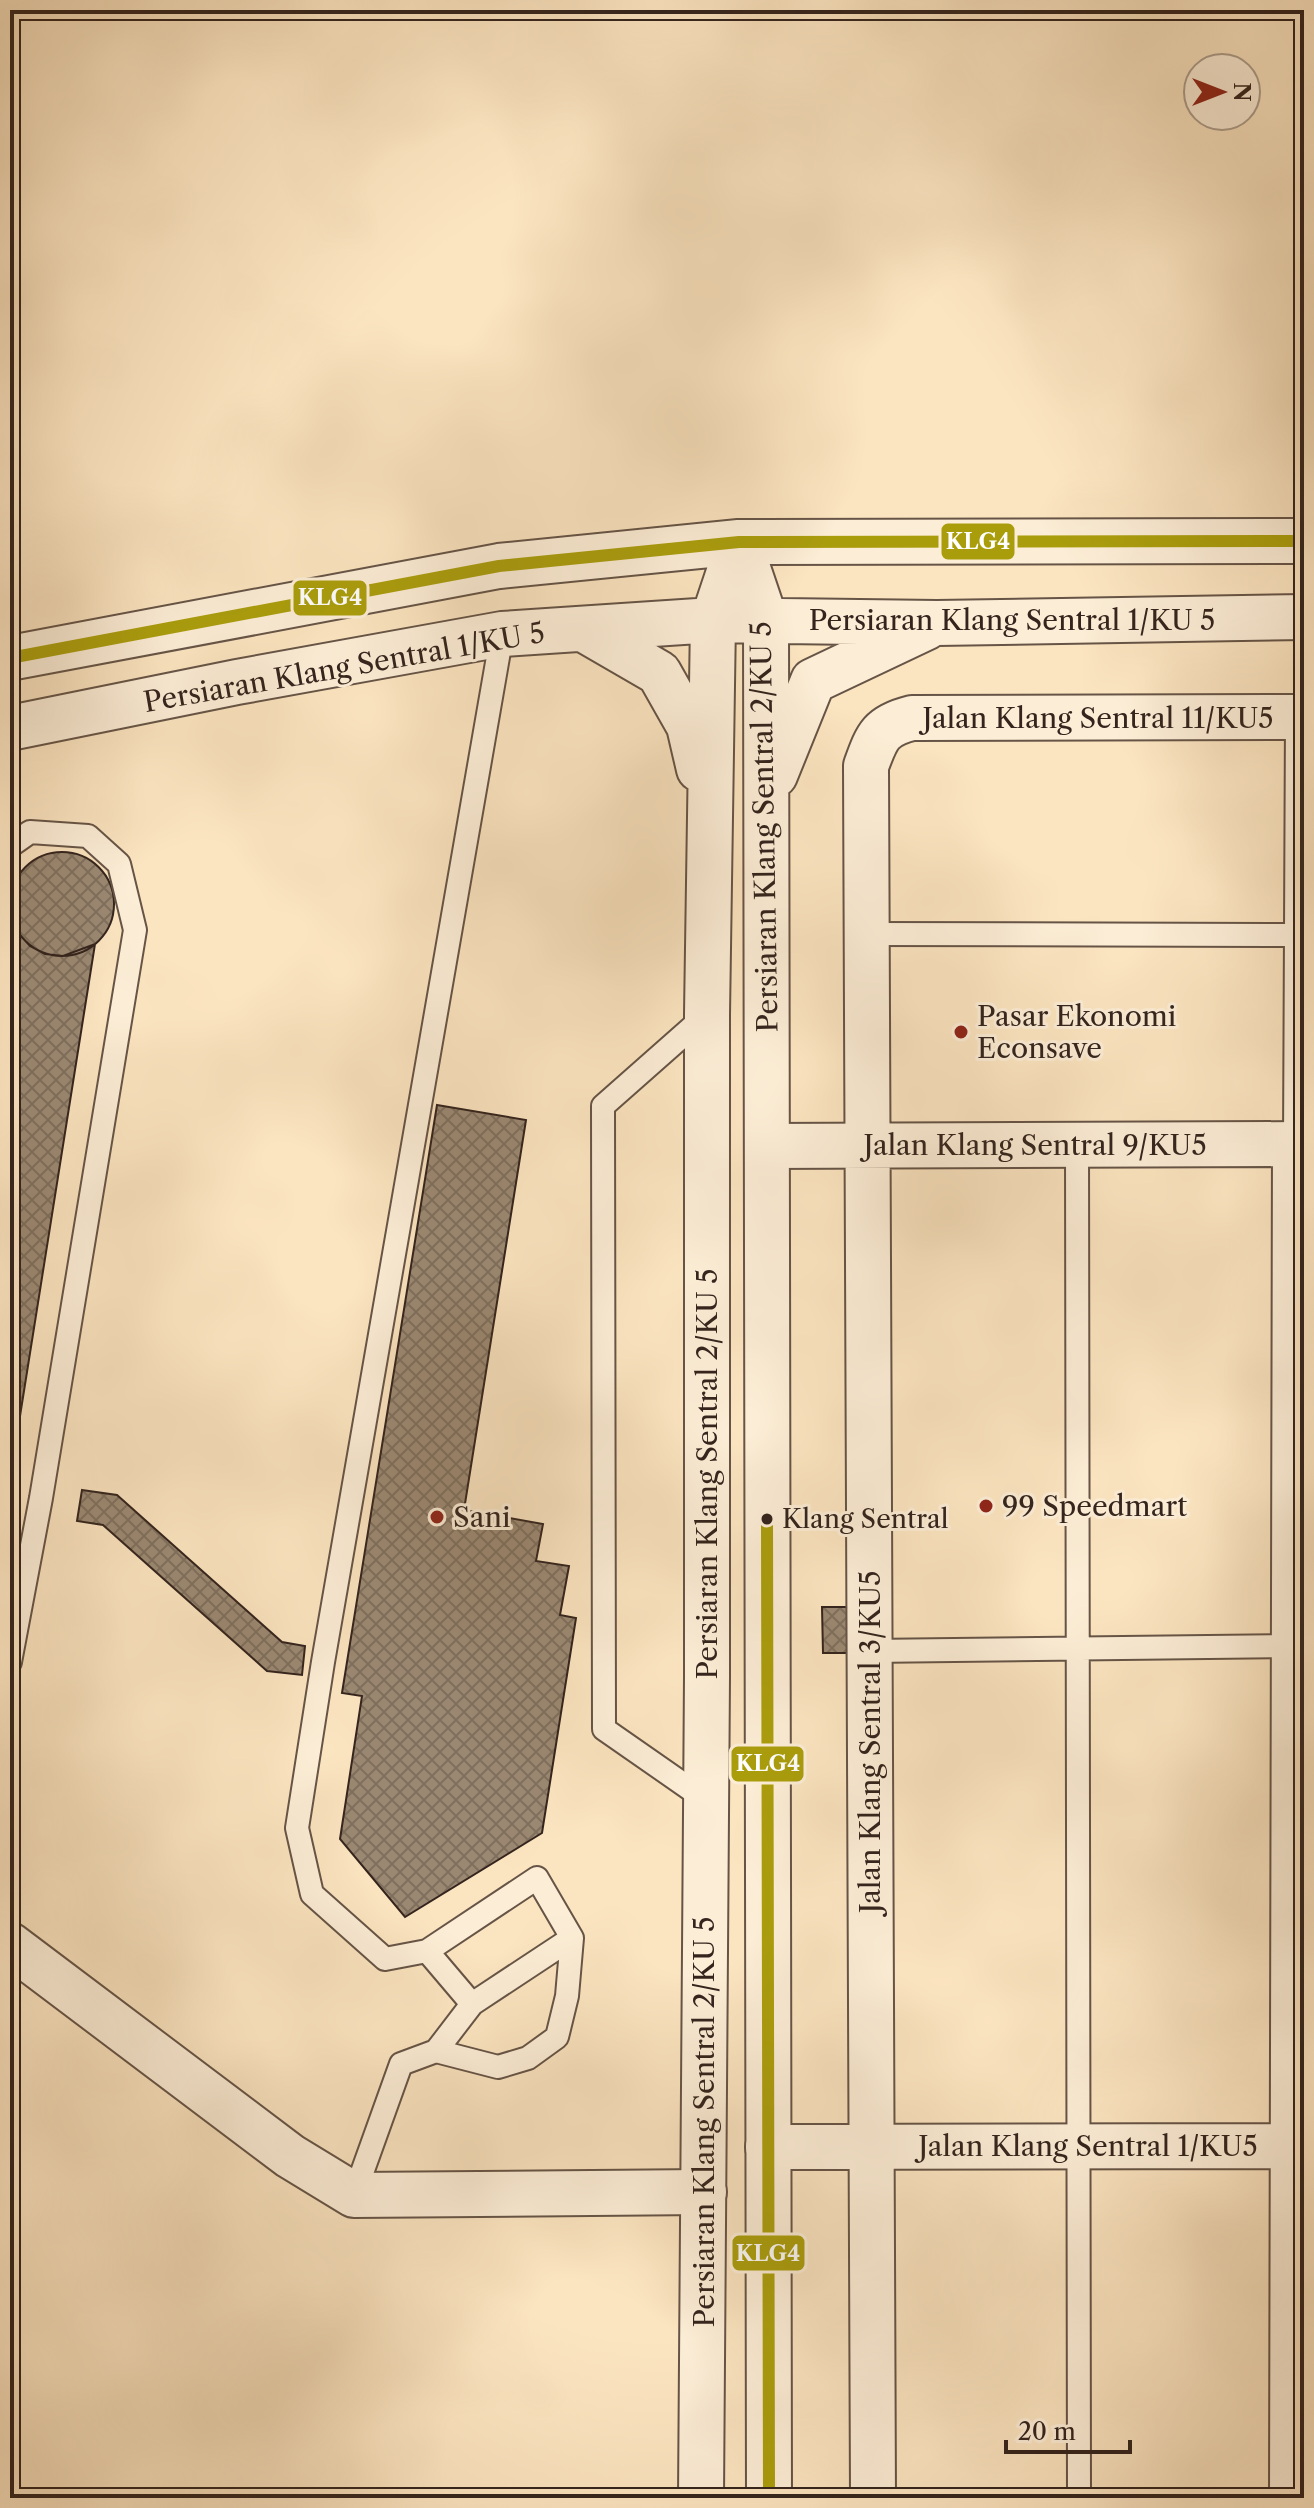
<svg xmlns="http://www.w3.org/2000/svg" width="1314" height="2508" viewBox="0 0 1314 2508" font-family="'Libre Caslon Text',serif">
	<style>
		.building { fill: url(#building-cross-hatch); stroke: #34241d; stroke-width: 2 }
		.lines { fill: none; stroke-linecap: round; stroke-linejoin: round }
		.service-casing { stroke: #665446; stroke-width: 26 }
		.minor-casing { stroke: #665446; stroke-width: 48 }
		.tertiary-casing { stroke: #665446; stroke-width: 48 }
		.service { stroke: #fcedd6; stroke-width: 22 }
		.minor { stroke: #fcedd6; stroke-width: 44 }
		.tertiary { stroke: #fcedd6; stroke-width: 44 }
		.bus-1-casing { stroke: #fcedd6; stroke-width: 18 }
		.bus-1 { stroke: #aa9d0c; stroke-width: 12 }
		.poi-dot { fill: #8f2418; stroke: #fcedd6; stroke-width: 3 }
		.bus-dot { fill: #34241d; stroke: #fcedd6; stroke-width: 3 }
		.labels { text-anchor: middle; dominant-baseline: central; stroke-width: 6; stroke-linejoin: round; paint-order: stroke }
		.bus-label { font-size: 26px; fill: #34241d; stroke: #fcedd6; text-anchor: start }
		.street-label { font-size: 28px; fill: #34241d; stroke: #fcedd6 }
		.poi-label { font-size: 28px; fill: #34241d; stroke: #fcedd6; text-anchor: start }
		.line-badge { stroke: #fcedd6; stroke-width: 3 }
		.badge-label { font-size: 22px; text-anchor: middle; font-weight: bold; fill: #fff }
	</style>
	<defs>
		<pattern id="building-cross-hatch" width="8" height="8" patternUnits="userSpaceOnUse" patternTransform="scale(2)"><rect width="8" height="8" fill="#9b8872"/><path d="M0 0l8 8M0 8l8-8" fill="none" stroke="#7f6f5d"/></pattern>
	</defs>
	<rect width="100%" height="100%" fill="#fbe4c0"/>
	<filter id="stains"><feTurbulence type="fractalNoise" baseFrequency=".0025" numOctaves="4"/><feColorMatrix values="0 0 0 0 .2 0 0 0 0 .09 0 0 0 0 .02 0 0 0 .5 -.17"/></filter>
	<radialGradient id="worn" r=".72"><stop offset=".6" stop-color="#630" stop-opacity="0"/><stop offset="1" stop-color="#630" stop-opacity=".3"/></radialGradient>
	<!-- building -->
	<path class="building" d="M10 904a52 52 0 1 1 104 0a52 52 0 1 1-104 0Z
		M10,901L11,917L18,933L30,946L45,954L63,956L95,944L10,1479Z
		M437,1105L526,1120L464,1510L543,1524L536,1561L569,1566L560,1615L576,1618L542,1833L405,1917L340,1839L362,1696L342,1693Z
		M82,1490L117,1495L282,1642L305,1646L302,1675L267,1671L103,1525L77,1521Z
		M822,1607H851V1653H823Z"/>
	<g class="lines">
		<defs>
			<path id="service" d="M502,634L323,1662L297,1828L312,1894L385,1959L427,1951L537,1878L572,1938
				M10,846L30,832L88,836L119,864L135,930L41,1498L10,1662
				M866,934L1304,935
				M1295,1144L1297,717
				M1077,1145L1079,2498
				M869,1651L1299,1646
				M706,1800L604,1729L603,1106L706,1015
				M427,1951L472,2004
				M354,2195L401,2064L436,2051L472,2004L572,1938L567,1996L557,2037L528,2058L498,2067L436,2051"/>
			<path id="minor" d="M767,1146L1304,1144
				M10,1945L290,2156L354,2195L704,2192
				M768,2147L1304,2146
				M873,2498L866,766C877,736 880,726 912,718L1304,717
				M1292,2498L1295,1144"/>
			<path id="tertiary" d="M739,542L766,622L769,2498
				M583,629L659,673L689,726L699,769
				M10,658L499,566L739,542L1304,541
				M10,728L237,682L502,634L713,620L937,623L1304,617
				M775,775L813,681L927,627
				M701,2498L707,1677V1014L713,620L739,542"/>
		</defs>
		<!-- service casing -->
		<use href="#service" class="service-casing"/>
		<!-- minor casing -->
		<use href="#minor" class="minor-casing"/>
		<!-- tertiary casing -->
		<use href="#tertiary" class="tertiary-casing"/>
		<!-- service -->
		<use href="#service" class="service"/>
		<!-- minor -->
		<use href="#minor" class="minor"/>
		<!-- tertiary -->
		<use href="#tertiary" class="tertiary"/>
		<defs>
			<path id="bus-1" d="M10,658L499,566L739,542L1304,541
				M767,1519L769,2498"/>
		</defs>
		<!-- bus-1 casing -->
		<use href="#bus-1" class="bus-1-casing"/>
		<!-- bus-1 -->
		<use href="#bus-1" class="bus-1"/>
	</g>
	<!-- markers -->
	<g class="poi-dot">
		<circle cx="961" cy="1032" r="8"/>
		<circle cx="986" cy="1506" r="8"/>
		<circle cx="437" cy="1517" r="8"/>
	</g>
	<circle class="bus-dot" cx="767" cy="1519" r="7"/>
	<g class="labels">
		<!-- bus labels -->
		<g class="bus-label">
			<text x="782" y="1519">Klang Sentral</text>
		</g>
		<!-- street labels -->
		<g class="street-label">
			<text x="1012" y="620">Persiaran Klang Sentral 1/KU 5</text>
			<text transform="translate(344 667) rotate(-10)">Persiaran Klang Sentral 1/KU 5</text>
			<text x="1098" y="718">Jalan Klang Sentral 11/KU5</text>
			<text transform="translate(764 827) rotate(-91)">Persiaran Klang Sentral 2/KU 5</text>
			<text x="1035" y="1145">Jalan Klang Sentral 9/KU5</text>
			<text transform="translate(707 1474) rotate(-90)">Persiaran Klang Sentral 2/KU 5</text>
			<text transform="translate(870 1742) rotate(-90)">Jalan Klang Sentral 3/KU5</text>
			<text transform="translate(704 2122) rotate(-90)">Persiaran Klang Sentral 2/KU 5</text>
			<text x="1088" y="2146">Jalan Klang Sentral 1/KU5</text>
		</g>
		<!-- poi labels -->
		<g class="poi-label">
			<text x="977" y="1016">Pasar Ekonomi<tspan x="977" dy="32">Econsave</tspan></text>
			<text x="1002" y="1506">99 Speedmart</text>
			<text x="453" y="1517">Sani</text>
		</g>
	</g>
	<g class="line-badge">
		<rect x="940" y="522" width="76" height="39" rx="8" fill="#aa9d0c"/>
		<rect x="292" y="579" width="76" height="38" rx="8" fill="#aa9d0c"/>
		<rect x="730" y="1745" width="75" height="38" rx="8" fill="#aa9d0c"/>
		<rect x="731" y="2234" width="75" height="38" rx="8" fill="#aa9d0c"/>
	</g>
	<g class="badge-label">
		<text x="978" y="549">KLG4</text>
		<text x="330" y="605">KLG4</text>
		<text x="768" y="1771">KLG4</text>
		<text x="768" y="2261">KLG4</text>
	</g>
	<!-- margin -->
	<rect width="1314" height="2508" fill="none" stroke="#fbe4c0" stroke-width="40"/>
	<rect x="12" y="12" width="1290" height="2484" fill="none" stroke="#34241d" stroke-width="4"/>
	<rect x="20" y="20" width="1274" height="2468" fill="none" stroke="#34241d" stroke-width="2"/>
	<!-- north arrow -->
	<g transform="translate(1222 92) rotate(90)"><circle r="38" fill="#fcedd6" stroke="#ac9d8c" stroke-width="2"/>
	<path d="M0-6L14 30L0 20L-14 30Z" fill="#8f2418"/>
	<text y="-12" font-size="22" font-weight="bold" text-anchor="middle" fill="#34241d">N</text>
	</g>
	<!-- scale -->
	<path d="M1006 2440v12h124v-12" fill="none" stroke="#34241d" stroke-width="4"/>
	<text x="1018" y="2440" font-size="24" fill="#34241d" stroke="#fcedd6" stroke-width="6" paint-order="stroke">20 m</text>
	<rect width="100%" height="100%" filter="url(#stains)"/>
	<rect width="100%" height="100%" fill="url(#worn)"/>
</svg>
